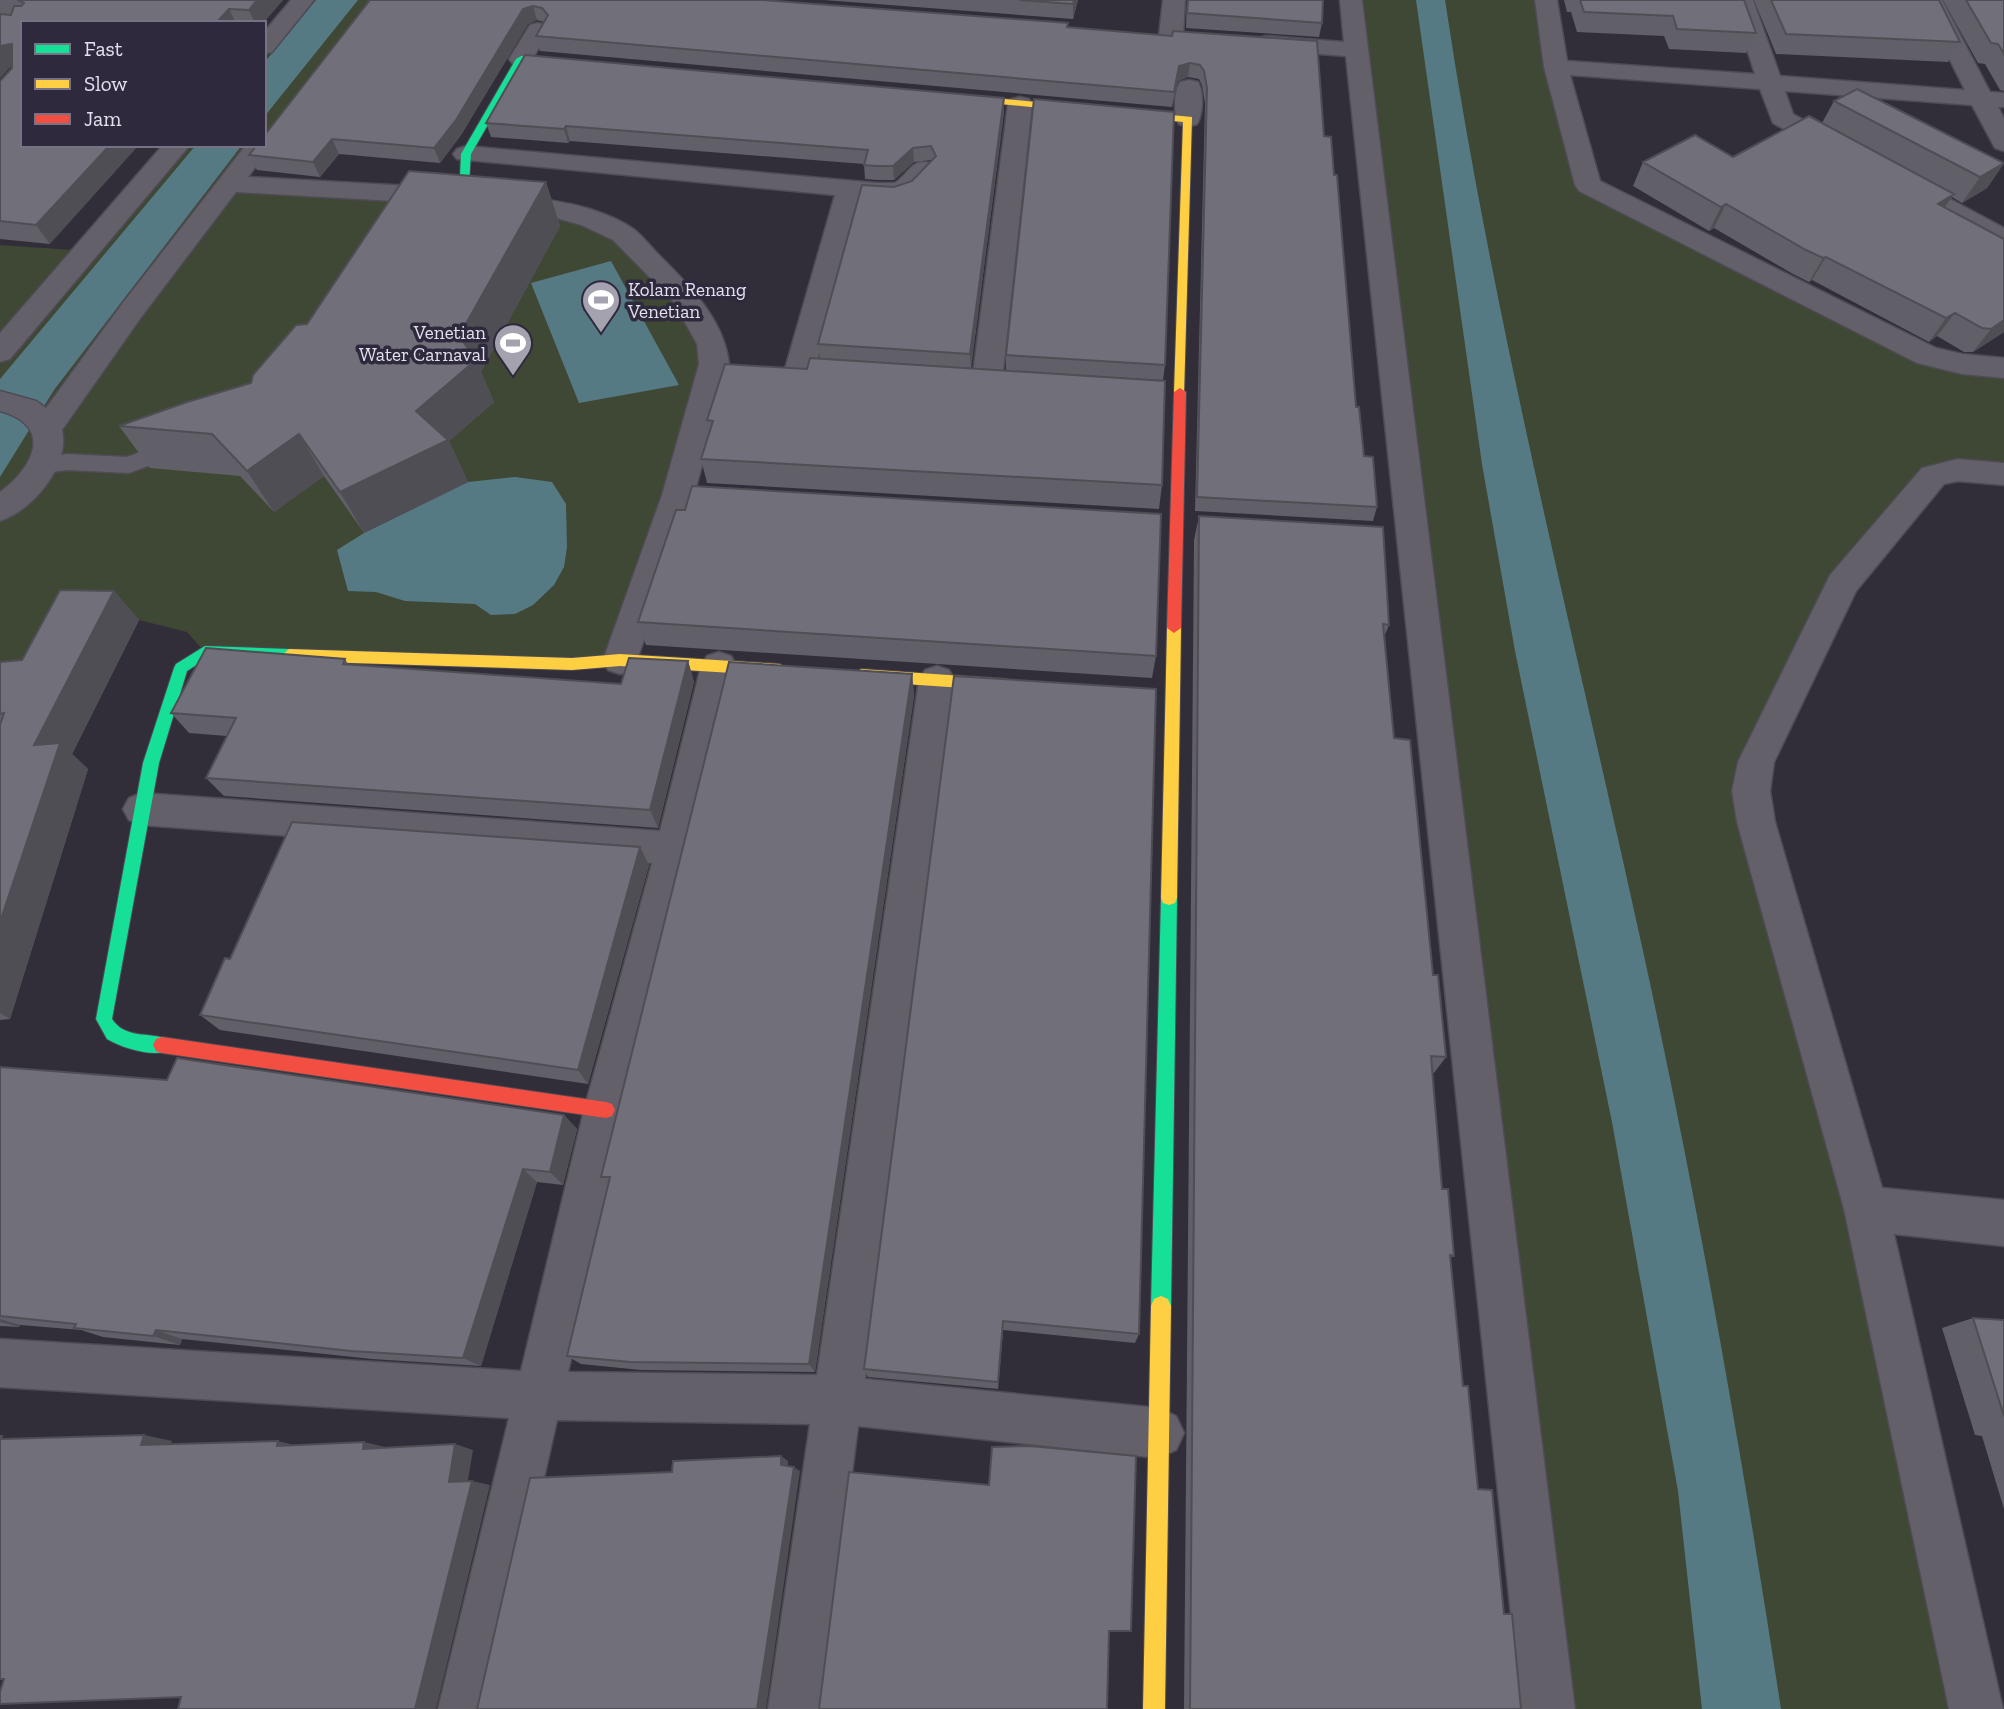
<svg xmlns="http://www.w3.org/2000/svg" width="2004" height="1709" viewBox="0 0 2004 1709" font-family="'Zilla Slab',serif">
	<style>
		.green { fill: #3f4835 }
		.water { fill: #567a83 }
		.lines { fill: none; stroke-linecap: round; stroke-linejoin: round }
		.lane-casing { stroke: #4e4b55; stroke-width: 3 }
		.street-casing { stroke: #4e4b55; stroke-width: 3 }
		.fast-casing { stroke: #4e4b55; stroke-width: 2 }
		.slow-casing { stroke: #4e4b55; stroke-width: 2 }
		.jam-casing { stroke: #4e4b55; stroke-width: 2 }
		.lane { fill: #63606a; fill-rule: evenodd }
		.street { fill: #63606a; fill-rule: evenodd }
		.fast { fill: #16e098; fill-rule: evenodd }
		.slow { fill: #ffcf43; fill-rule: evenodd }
		.jam { fill: #f24e42; fill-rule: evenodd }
		.wall { fill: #615f68 }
		.shaded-wall { fill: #4f4e55 }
		.building { fill: #716f79; stroke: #4f4e55; stroke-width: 2 }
		.labels { text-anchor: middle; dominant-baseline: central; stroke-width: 7; stroke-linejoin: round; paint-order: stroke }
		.far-poi-label { font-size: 19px; fill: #e4e1ee; stroke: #2f293e; text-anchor: start }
	</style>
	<rect width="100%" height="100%" fill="#312e39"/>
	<!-- green -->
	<path class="green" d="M303,0H374L264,139V47Z
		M1351,0H1546L1588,185L1927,356L2004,368V474L1952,470L1842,584L1756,762L1976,1709H1548Z
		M177,145H259L229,184L416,205L550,208L623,234L712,344L620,660L205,652L187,632L139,620L0,684V245L87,251Z"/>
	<!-- water -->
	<path class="water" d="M316,0H358L264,117V63Z
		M1416,0H1445C1493,320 1574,635 1643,951C1698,1202 1742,1455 1781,1709H1702L1678,1491L1612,1122L1515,651L1482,464Z
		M196,145H242L54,390L0,477V379Z
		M611,261L679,385L579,403L531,283Z
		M515,477L552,482L566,504L567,547L564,567L554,585L533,605L515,614L491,615L475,604L405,601L376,592L348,591L337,550L364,533L468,482Z"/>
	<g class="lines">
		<defs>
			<path id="lane" d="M178,438L186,440L189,446L186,452L129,473L67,470L44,473L36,471L33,465L36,459L67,454L127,457Z"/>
			<path id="street" d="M291,0H314L272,52L264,54V32Z
				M1163,0H1185L1183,36L1179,41H1163L1159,36Z
				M1340,0H1362L1575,1709H1521L1346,56L1266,50L1258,48L1254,43L1258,38L1266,36L1344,42Z
				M1535,0H1557L1567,61L1755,74L1731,0H1753L1780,76L1965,90L1920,0H1942L1990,92L2004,93V107H1998L2004,118V151L1995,148L1972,105L1785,91L1793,114L1848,145L1852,150L1848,155L1839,158L1830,155L1773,123L1760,89L1570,75L1600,181L1936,348L1962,354L2004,358V378L1962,374L1917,363L1579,191L1575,185L1544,67Z
				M538,23L546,25L550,30L529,64L521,66L513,64L509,59L530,25Z
				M1189,80L1198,82C1204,91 1203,115 1197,124L1188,127L1179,124C1173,115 1174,91 1180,82Z
				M1020,97L1029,99L1032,104L1002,381L998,388L987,391L976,388L972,381L1008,104L1011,99Z
				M264,139L272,145L248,177L446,188L455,190L459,196L455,202L446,204L236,192L142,316L62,430C71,465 32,511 0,521V492C34,467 54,426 0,411V391L36,401L46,408L122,304L246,145H264Z
				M163,145H190L10,359L0,362V333Z
				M466,146L877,183H895C910,173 911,158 931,163L935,169C914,201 897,201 861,197L815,369L810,376L800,379L790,376L785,369L835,195L457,159L453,154L457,149Z
				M1898,174L1907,176L2004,228V247L1994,245L1889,188L1885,182L1889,176Z
				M503,194C545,199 595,204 632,228C641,234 650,246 658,254C689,285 724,319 729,364L694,495L637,660L632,670L620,674L608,670L603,660L662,495L699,364L697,344L673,301L613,240L581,225L549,216L494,208L490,202L494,196Z
				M1958,459L2004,463V485L1958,481L1944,484L1856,591L1774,762L1770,791L1775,822L1882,1188L2004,1200V1246L1894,1234L2003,1709H1949L1844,1209L1737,822L1732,791L1738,762L1830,575L1922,468Z
				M719,652L731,656L737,666L694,848L628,1110L568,1372L817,1375L919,680L925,670L937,666L949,670L955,680L865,1379L1159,1408L1176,1416L1184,1433L1176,1450L1159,1458L858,1426L822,1709H768L810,1424L557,1420L492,1709H438L509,1418L0,1387V1339L521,1371L584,1110L652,863L142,825L129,820L123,809L129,798L142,793L660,831L701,666L707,656Z"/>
			<path id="fast" d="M521,56L576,61L581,64L576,67L524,62L471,154L468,197L459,199L461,154L516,59Z
				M205,646L289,649L296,655L289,661L207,658L187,671L159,763L112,1019C125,1039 148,1032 168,1039L171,1045L168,1051C151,1057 122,1048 107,1039L96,1019L143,763L174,668L176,664Z
				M1169,891L1175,893L1177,898L1171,1306L1168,1313L1161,1316L1154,1313L1151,1306L1161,898L1163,893Z"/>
			<path id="slow" d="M953,94L1192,117L1184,395H1176L1174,392L1183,122L949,99L948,97Z
				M1174,623L1181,628L1177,898L1175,903L1169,905L1163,903L1161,898L1167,628Z
				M289,649L572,658L620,654L780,664L787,670L780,676L620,666L572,670L289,661L282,655Z
				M861,669L1007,679L1014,685L1007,691L861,681L854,675Z
				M1161,1296L1168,1299L1171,1306L1165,1709H1143L1151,1306L1154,1299Z"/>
			<path id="jam" d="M1180,388L1186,392L1181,628L1174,633L1167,628L1174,392Z
				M162,1037L606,1102L612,1104L615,1110L612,1116L606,1118L162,1053L156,1051L153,1045L156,1039Z"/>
		</defs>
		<!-- lane casing -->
		<use href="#lane" class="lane-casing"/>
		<!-- street casing -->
		<use href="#street" class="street-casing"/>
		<!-- fast casing -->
		<use href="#fast" class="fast-casing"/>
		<!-- slow casing -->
		<use href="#slow" class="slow-casing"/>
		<!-- jam casing -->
		<use href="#jam" class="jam-casing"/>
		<!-- lane -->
		<use href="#lane" class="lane"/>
		<!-- street -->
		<use href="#street" class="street"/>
		<!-- fast -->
		<use href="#fast" class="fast"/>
		<!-- slow -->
		<use href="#slow" class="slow"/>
		<!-- jam -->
		<use href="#jam" class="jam"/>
	</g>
	<!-- wall -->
	<path class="wall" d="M0,0H283L263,23H23L50,244L0,239V81L12,68V65L0,78L11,14H0Z
		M370,0L1068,23V27L1172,36L1324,136L1356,407L1364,456L1377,507L1373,521L1195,511L1205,103L1202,85L1199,79L1188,77L1178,81L1172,107L540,51L536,36L544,22L537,20L528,24L461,135L440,163L339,154L320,177L257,170L249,155Z
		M824,0H1078L1073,19Z
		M1187,0H1323L1322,23L1319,37L1186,28Z
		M1564,0H1744L1756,33L1746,53L1669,49L1664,36L1577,32L1571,12H1567Z
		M1754,0H1939L1960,42L1948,62L1776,54Z
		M1943,0H2004V91L2000,90L1985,64L1978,63Z
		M1004,98V112L971,368L820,359L818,344L894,187L912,181L931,160L914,162L894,180H877L865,179L864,164L570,141L568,143L491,137L486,123Z
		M1834,101L2004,163L1987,188L1962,203L1952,197L1945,207L2004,332L1973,352H1964L1937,336L1929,342L1812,280L1809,282L1793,274L1714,228L1709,231L1633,186L1643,162L1733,157L1822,123Z
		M546,182L560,226L481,372L494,402L449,441L468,482L364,533L324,476L274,512L240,476L150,468L119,426L251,383L307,324Z
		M1006,355L1165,365L1163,380L1006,371Z
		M707,420L1162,485L1159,509L707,483L701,459L710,431Z
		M685,510L1156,656L1152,678L646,645L638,622Z
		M1199,516L1389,625L1384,637L1394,738L1446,1057L1434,1073L1432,1072L1442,1189L1454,1256L1450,1258L1463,1386L1478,1489L1504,1614L1521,1709H1184L1194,540Z
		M114,591L139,620L72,754L88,769L10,1019L0,1020V662L22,660Z
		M345,659L348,664L621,684L688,661L694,682L658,828L224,796L206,778L227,736L189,733L171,713Z
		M912,674L914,696L815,1372L641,1370L581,1364L567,1356L608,1185L601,1177Z
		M954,676L1139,1334L1135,1343L1003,1330L998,1389L868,1377L864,1369Z
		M640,847L649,865L588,1084L220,1030L200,1015L230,959Z
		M0,1067L564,1115L577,1129L563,1185L537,1182L481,1366L372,1359L182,1339L180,1345L103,1337L81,1330L20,1325L19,1327L0,1326Z
		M1973,1318L2004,1320V1509L1982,1436L1975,1435L1942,1328Z"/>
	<!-- shaded-wall -->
	<path class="shaded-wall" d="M257,0H283L263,23H255L249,10Z
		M1074,0H1078L1073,19V4Z
		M533,6L537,20L528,24L461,135L440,163L434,148L523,9Z
		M229,9L236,23H216Z
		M12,44V65L0,78V46Z
		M1190,63L1188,77L1178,81L1172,107L1179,66Z
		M1004,98V112L971,368L970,354Z
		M566,126L570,141L568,143L564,129Z
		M332,139L339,154L320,177L313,162Z
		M110,145H139L50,244L36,225Z
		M913,148L914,162L894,180L893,166Z
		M2004,163L1987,188L1962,203L1980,177Z
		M546,182L560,226L481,372L494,402L449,441L468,482L364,533L340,492L416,411L459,336Z
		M1954,194L1938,217V204Z
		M1726,204L1714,228L1709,231L1721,207Z
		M1826,257L1812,280L1809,282L1823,258Z
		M1955,313L1937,336L1929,342L1946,318Z
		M2004,320V332L1973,352L1991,329Z
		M299,434L324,476L274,512L247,471Z
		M114,591L139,620L72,754L88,769L10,1019L0,1013V922L34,745Z
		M688,661L694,682L658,828L650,810Z
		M912,674L914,696L815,1372L809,1364Z
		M640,847L649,865L588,1084L578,1070Z
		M564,1115L577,1129L563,1185L550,1172Z
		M523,1169L537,1182L481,1366L463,1358Z
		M0,1319L20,1325L19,1327L0,1322Z
		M1003,1321V1330L998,1389V1382Z
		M156,1330L182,1339L180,1345L153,1336Z
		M144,1435L172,1441L169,1450L141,1445Z
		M278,1441L302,1447L277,1446Z
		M364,1442L385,1447L363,1449Z
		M455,1444L473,1450L467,1486L449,1482Z
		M781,1456L788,1461V1470L781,1465Z
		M794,1467L800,1471L766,1709H757Z
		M472,1481L490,1485L436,1709H415Z"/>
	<!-- building -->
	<path class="building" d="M18,0H257L249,10L229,9L216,23H23V145H110L36,225L0,221V81L12,68V44L0,46V14L11,15L14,6H21L24,3Z
		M370,0H763L1068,23L1067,27L1172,36L1173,31L1317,41L1324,136L1331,137L1334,175H1337L1356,407H1359L1364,456L1373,457L1377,507L1197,497L1207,88L1204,71L1200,65L1190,63L1179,66L1174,92L536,36L548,15L542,8L533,6L523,9L456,120L434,148L332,139L313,162L249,155L257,145H264V136Z
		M1019,0H1074L1073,4Z
		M1188,0H1323L1322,23L1187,13Z
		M1580,0H1744L1756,33L1677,29L1673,16L1584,12Z
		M1771,0H1939L1960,42L1786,34Z
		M1966,0H2004V54L1998,44L1991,43Z
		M525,55L1004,98L970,354L818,344L862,185L894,187L912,181L936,156L931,146L913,148L893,166H876L864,165L868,150L566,126L564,129L486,123Z
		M1857,89L2004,163L1980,177L1834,101Z
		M1034,99L1174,112L1165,365L1006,355Z
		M1809,116L1954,194L1938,204L2004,239V320L1991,329L1982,328L1955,313L1946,318L1826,257L1823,258L1806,250L1726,204L1721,207L1643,162L1695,135L1733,157Z
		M409,171L546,182L459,336L476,360L416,411L448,440L340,492L299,434L247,471L212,434L119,426L187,402L251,383L253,375L296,325L307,324Z
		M810,358L1165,381L1162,485L701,459L713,421L707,420L725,364L807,369Z
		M692,486L1161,514L1156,656L638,622L676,510H685Z
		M1199,516L1383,527L1389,625L1383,624L1394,738L1410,740L1433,975H1438L1446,1057L1431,1056L1442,1189H1448L1454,1256L1450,1255L1463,1386H1468L1478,1489L1492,1490L1504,1614H1512L1521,1709H1190Z
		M60,590L114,591L34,745L60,743L0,922V725L4,713L0,714V662L22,660Z
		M206,648L345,659L343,664L621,684L629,658L688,661L650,810L206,778L236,718L171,713Z
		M729,662L912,674L809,1364L630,1362L567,1356L610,1177H601Z
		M954,676L1156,689L1139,1334L1003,1321L998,1382L864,1369Z
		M292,822L640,847L578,1070L200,1015L225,958L230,959Z
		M177,1058L564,1115L550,1172L523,1169L463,1358L351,1351L156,1330L153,1336L74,1328L76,1324L0,1316V1067L167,1080Z
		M1973,1318L2004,1320V1416Z
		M144,1435L141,1445L278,1441L277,1446L364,1442L363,1449L455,1444L449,1482L472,1481L415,1709H178L181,1697L0,1704V1692L4,1679H0V1436H2L1,1439Z
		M1030,1446L1136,1456L1131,1631H1109L1107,1709H819L849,1472L989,1485L992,1447Z
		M781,1456V1465L794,1467L757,1709H477L530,1478L672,1472L673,1461Z"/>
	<!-- icons -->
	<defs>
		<symbol id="stadium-pin" viewBox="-11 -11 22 30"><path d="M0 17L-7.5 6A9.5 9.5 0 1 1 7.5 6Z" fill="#a5a2af" stroke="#2f293e"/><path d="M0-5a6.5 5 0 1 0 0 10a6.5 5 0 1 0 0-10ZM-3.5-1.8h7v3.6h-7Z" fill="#fff"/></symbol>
	</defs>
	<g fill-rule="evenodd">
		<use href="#stadium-pin" x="579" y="278" width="44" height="60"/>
		<use href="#stadium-pin" x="491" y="321" width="44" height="60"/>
	</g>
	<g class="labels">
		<!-- far-poi labels -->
		<g class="far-poi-label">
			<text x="628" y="289">Kolam Renang<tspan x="628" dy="22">Venetian</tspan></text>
			<text x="486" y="332" text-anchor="end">Venetian<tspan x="486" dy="22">Water Carnaval</tspan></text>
		</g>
	</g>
	<!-- legend -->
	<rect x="21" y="21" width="245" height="126" fill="#2f293e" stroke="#777384" stroke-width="2"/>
	<rect x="35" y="44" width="35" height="10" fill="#16e098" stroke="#777384" stroke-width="2"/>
	<text x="84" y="56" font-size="21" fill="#e4e1ee">Fast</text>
	<rect x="35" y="79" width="35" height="10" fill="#ffcf43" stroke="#777384" stroke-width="2"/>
	<text x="84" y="91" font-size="21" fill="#e4e1ee">Slow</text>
	<rect x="35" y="114" width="35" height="10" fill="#f24e42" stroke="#777384" stroke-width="2"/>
	<text x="84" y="126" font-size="21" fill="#e4e1ee">Jam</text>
</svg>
